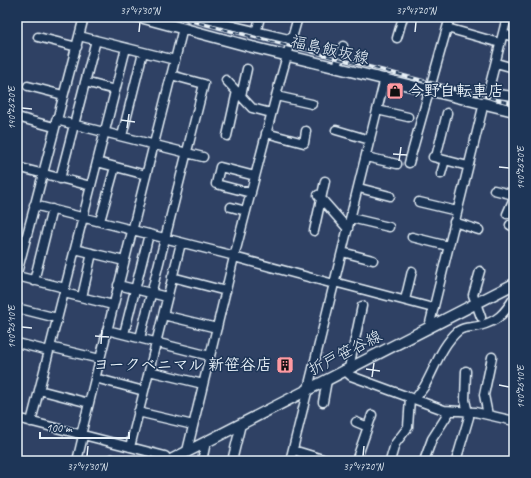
<svg xmlns="http://www.w3.org/2000/svg" width="531" height="478" viewBox="0 0 531 478" font-family="Caveat,'Klee One',sans-serif">
	<style>
		.lines { fill: none; stroke-linecap: round; stroke-linejoin: round }
		.minor-casing { stroke: #e8f1f8; stroke-width: 11 }
		.major-casing { stroke: #e8f1f8; stroke-width: 13 }
		.minor { stroke: #1d3557; stroke-width: 8 }
		.major { stroke: #1d3557; stroke-width: 10 }
		.rail-casing { stroke: #e8f1f8; stroke-width: 3.5 }
		.rail { stroke: #1d3557; stroke-width: 2; stroke-dasharray: 6; stroke-linecap: butt }
		.ticks { fill: none; stroke: #e8f1f8; stroke-width: 1.5 }
		.labels { text-anchor: middle; dominant-baseline: central; stroke-width: 3; stroke-linejoin: round; paint-order: stroke }
		.street-label { font-size: 16px; fill: #e8f1f8; stroke: #1d3557 }
		.poi-label { font-size: 16px; font-weight: bold; fill: #e8f1f8; stroke: #1d3557; text-anchor: start }
		.neatline { fill: none; stroke: #e8f1f8; stroke-width: 1.5 }
		.ticks-label { font-size: 10px; text-anchor: middle; fill: #e8f1f8 }
	</style>
	<rect width="100%" height="100%" fill="#2f4164"/>
	<filter id="ink" filterUnits="userSpaceOnUse"><feTurbulence type="fractalNoise" baseFrequency=".025" numOctaves="2"/><feDisplacementMap in="SourceGraphic" scale="8" xChannelSelector="R" yChannelSelector="G"/><feConvolveMatrix kernelMatrix="1 2 1 2 8 2 1 2 1" color-interpolation-filters="sRGB"/></filter>
	<g filter="url(#ink)">
		<g class="lines">
			<defs>
				<path id="minor" d="M195,17L293,40
					M447,28L500,43
					M256,33L260,17
					M503,34L514,37
					M79,36L175,60
					M38,37L77,47
					M397,38L403,17
					M496,63L514,68
					M337,67L343,46
					M226,80L252,108L271,113
					M85,82L115,90
					M28,86L63,95
					M488,93L514,96
					M241,96L247,69
					M276,96L312,104
					M485,104L507,17
					M377,110L408,117
					M17,117L54,127
					M56,120L203,157
					M336,130L370,140
					M266,133L304,143L306,131
					M122,136L143,52
					M227,136L237,91
					M366,157L397,164
					M433,157L468,166
					M436,157L447,113
					M97,162L146,175
					M409,163L450,17
					M17,167L91,186
					M441,174L445,160
					M60,179L96,40
					M359,188L390,196
					M494,190L514,195
					M251,193L216,184L220,167L255,176
					M318,195L348,229
					M419,202L457,211
					M34,205L235,256
					M231,207L246,211
					M507,214L514,198
					M351,218L389,227
					M100,221L115,167
					M454,222L479,230
					M510,225L514,227
					M314,231L325,181
					M412,237L448,246
					M75,249L124,261
					M342,252L373,260
					M234,257L334,284
					M480,271L473,295L481,317
					M17,273L84,17
					M17,276L65,288
					M172,277L226,291
					M34,281L52,209
					M334,282L433,308
					M118,285L167,297
					M64,293L113,305
					M82,297L92,253
					M405,300L412,271
					M17,308L57,318
					M163,315L217,328
					M429,327L484,103
					M107,330L210,356
					M124,334L149,234
					M140,338L204,84L171,75
					M17,343L49,351
					M50,347L100,359
					M349,368L362,306
					M344,370L351,376L444,410L475,412L514,421
					M149,371L203,384
					M95,378L144,391
					M39,390L89,403
					M415,399C418,395 421,391 424,387C435,368 441,346 458,331C465,326 471,328 479,326C498,321 504,314 514,298
					M323,402L327,380
					M138,412L193,425
					M488,415L484,395L492,357
					M17,418L165,456L169,461
					M31,422L126,48
					M356,422L368,427
					M81,435L183,28
					M130,447L181,243
					M293,450L329,461
					M187,451L234,257L281,77L298,17
					M77,461L83,436
					M111,461L112,459
					M202,461L206,442
					M232,461L241,424
					M290,461L385,78
					M356,461L372,415
					M390,461L395,444L408,427L410,398
					M424,461L432,439L450,411
					M456,461L469,417L465,400L466,371"/>
				<path id="major" d="M140,17L252,47L514,111
					M169,461L514,284"/>
			</defs>
			<!-- minor casing -->
			<use href="#minor" class="minor-casing"/>
			<!-- major casing -->
			<use href="#major" class="major-casing"/>
			<!-- minor -->
			<use href="#minor" class="minor"/>
			<!-- major -->
			<use href="#major" class="major"/>
			<defs>
				<path id="rail" d="M176,17L514,104"/>
			</defs>
			<!-- rail casing -->
			<use href="#rail" class="rail-casing"/>
			<!-- rail -->
			<use href="#rail" class="rail"/>
		</g>
	</g>
	<!-- ticks -->
	<path class="ticks" d="M139,32L140,22M415,32L416,22M22,108L32,109M121,120L135,122M127,128L129,114M393,154L407,155M399,161L401,147M499,167L509,168M22,327L32,328M95,336L109,337M101,344L102,330M366,369L380,371M372,377L374,363M499,385L509,387M87,456L88,446M363,456L364,446"/>
	<!-- icons -->
	<defs>
		<symbol id="shop-square" viewBox="-11 -11 22 22"><rect x="-9" y="-9" width="18" height="18" rx="4" fill="#ff9aa2" stroke="#1d3557"/><path d="M-5-2.5h2.3a2.7 3.5 0 0 1 5.4 0H5L5.5 6h-11ZM-1.5-2.5h3a1.5 2.3 0 0 0-3 0Z" fill="#111"/></symbol>
		<symbol id="building-square" viewBox="-11 -11 22 22"><rect x="-9" y="-9" width="18" height="18" rx="4" fill="#ff9aa2" stroke="#1d3557"/><path d="M-4-6H4V6H1V3H-1V6H-4ZM-2.5-4.3h1.7v1.8h-1.7ZM.8-4.3h1.7v1.8H.8ZM-2.5-1h1.7V.8h-1.7ZM.8-1h1.7V.8H.8Z" fill="#111"/></symbol>
	</defs>
	<g fill-rule="evenodd">
		<use href="#shop-square" x="385" y="81" width="20" height="20"/>
		<use href="#building-square" x="275" y="355" width="20" height="20"/>
	</g>
	<g class="labels">
		<!-- street labels -->
		<g class="street-label">
			<text transform="translate(330 50) rotate(13)">福島飯坂線</text>
			<text transform="translate(345 353) rotate(-27)">折戸笹谷線</text>
		</g>
		<!-- poi labels -->
		<g class="poi-label">
			<text x="408" y="91">今野自転車店</text>
			<text x="272" y="365" text-anchor="end">ヨークベニマル 新笹谷店</text>
		</g>
	</g>
	<!-- margin -->
	<rect width="531" height="478" fill="none" stroke="#1d3557" stroke-width="44"/>
	<!-- scale -->
	<path d="M40 432v6h89v-6" fill="none" stroke="#e8f1f8" stroke-width="2"/>
	<text x="46" y="432" font-size="12" fill="#e8f1f8" stroke="#1d3557" stroke-width="3" paint-order="stroke">100 m</text>
	<rect x="22" y="22" width="487" height="434" class="neatline"/>
	<g class="ticks-label">
		<text x="140" y="14">37°47'30"N</text>
		<text x="416" y="14">37°47'20"N</text>
		<text transform="translate(11 108) rotate(-90)" y="4">140°26'20"E</text>
		<text transform="translate(520 168) rotate(-90)" y="4">140°26'20"E</text>
		<text transform="translate(11 327) rotate(-90)" y="4">140°26'10"E</text>
		<text transform="translate(520 387) rotate(-90)" y="4">140°26'10"E</text>
		<text x="87" y="470">37°47'30"N</text>
		<text x="363" y="470">37°47'20"N</text>
	</g>
</svg>
